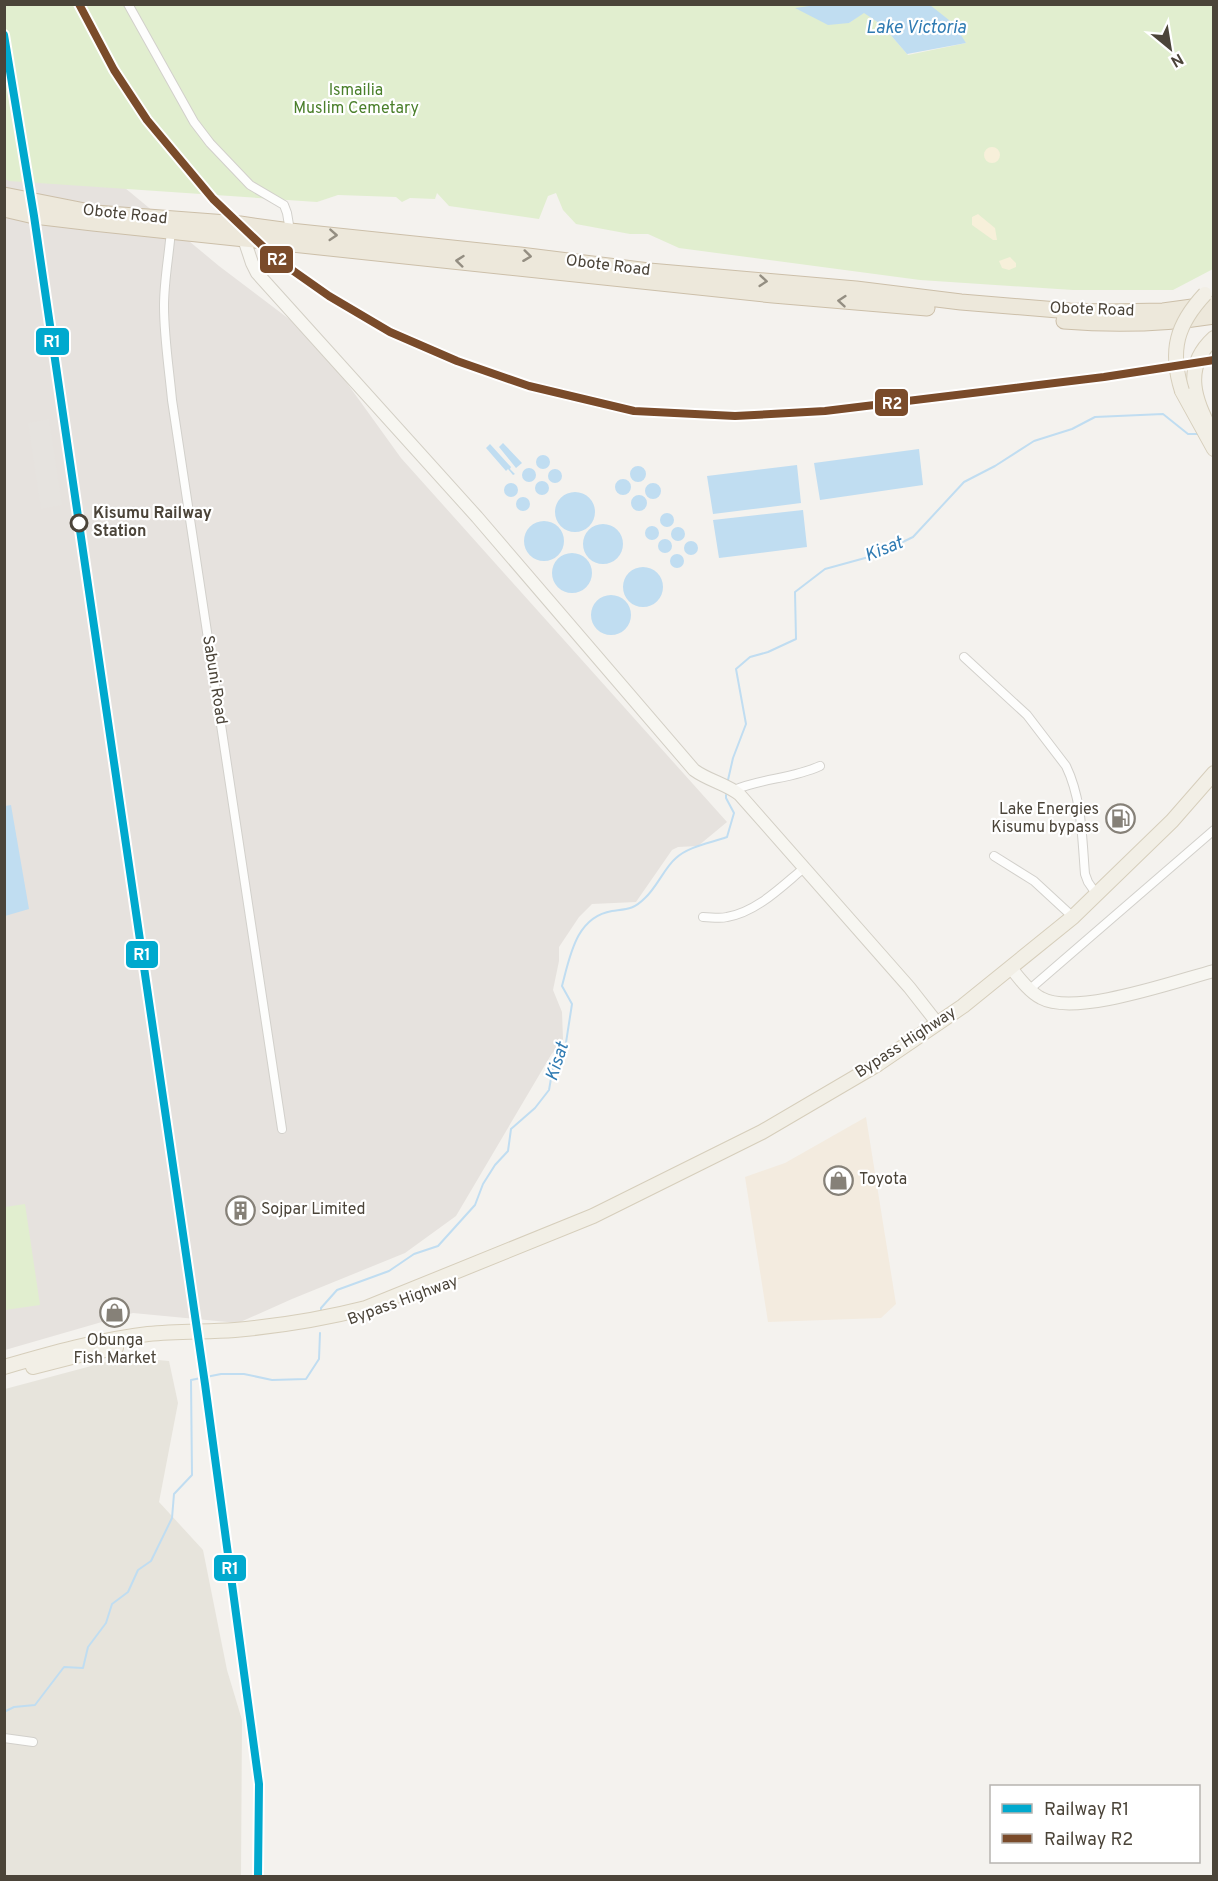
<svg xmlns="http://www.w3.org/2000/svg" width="1218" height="1881" viewBox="0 0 1218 1881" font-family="Overpass,sans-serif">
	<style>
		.residential { fill: #e7e4dc }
		.commercial { fill: #f3ebdf }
		.industrial { fill: #e6e2de }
		.green { fill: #e1eecf }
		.sand { fill: #f7f0da }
		.parking { fill: #e6e3df }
		.water { fill: #c0ddf1 }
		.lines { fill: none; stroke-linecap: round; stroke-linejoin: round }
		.stream { stroke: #c0ddf1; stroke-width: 2 }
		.street-casing { stroke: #d2d0cb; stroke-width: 10 }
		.secondary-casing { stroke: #d3cfc5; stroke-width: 14 }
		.primary-casing { stroke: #d6cebb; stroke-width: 16 }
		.highway-casing { stroke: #ccbfa9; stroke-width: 17 }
		.street { stroke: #fdfdfc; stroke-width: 8 }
		.secondary { stroke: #f7f6f1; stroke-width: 12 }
		.primary { stroke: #f2efe6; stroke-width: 14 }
		.highway { stroke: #ede8db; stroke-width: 15 }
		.primary-bridge-casing { stroke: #d6cebb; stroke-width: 16; stroke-linecap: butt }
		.primary-bridge { stroke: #f2efe6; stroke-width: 14 }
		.rail-1-casing { stroke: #fff; stroke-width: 12 }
		.rail-2-casing { stroke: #fff; stroke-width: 12 }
		.rail-1 { stroke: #00a9ce; stroke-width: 8 }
		.rail-2 { stroke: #7a4b2a; stroke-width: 8 }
		.oneway { stroke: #948e82 }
		.stop-dot { fill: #fff; stroke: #4b4439; stroke-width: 3 }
		.labels { text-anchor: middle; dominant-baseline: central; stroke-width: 4.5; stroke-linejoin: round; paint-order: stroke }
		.park-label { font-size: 16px; fill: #4a7f2a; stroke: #fff }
		.street-label { font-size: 16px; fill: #4b4439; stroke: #fff }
		.stop-label { font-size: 16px; font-weight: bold; fill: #4b4439; stroke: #fff; text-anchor: start }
		.poi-label { font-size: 16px; fill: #4b4439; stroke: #fff; text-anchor: start }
		.water-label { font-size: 18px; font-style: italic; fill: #2e7ab2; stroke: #fff }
		.line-badge { stroke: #fff; stroke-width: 2 }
		.badge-label { font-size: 16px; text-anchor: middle; font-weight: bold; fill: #fff }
	</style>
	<rect width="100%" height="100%" fill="#f4f2ee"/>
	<!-- residential -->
	<path class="residential" d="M125,1357L169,1361L178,1403L159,1502L203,1550L227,1670L242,1720L241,1876H5V1389Z"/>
	<!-- commercial -->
	<path class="commercial" d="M866,1117L896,1304L881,1318L768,1322L745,1177L785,1163Z"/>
	<!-- industrial -->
	<path class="industrial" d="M42,4L107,173L219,266L289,319L339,372L401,458L727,822L698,846L678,847L672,850L636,902L592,904L579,917L559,947V961L553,990L562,1012L563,1039L551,1055L456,1216L405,1253L292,1299L238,1323L133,1313L5,1350L4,5Z"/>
	<!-- green -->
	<path class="green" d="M4,5H817L797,9L849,23L864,12L882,25L908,55L966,43L930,5H1213V269L1173,290H1073L920,280L679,248L648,234H630L576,224L563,210L556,193L548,196L539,219L449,206L437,193L435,199L410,198L402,202L396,197L338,195L317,202L9,181L4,178Z
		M25,1204L40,1305L5,1310V1207Z"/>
	<!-- sand -->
	<path class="sand" d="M984 155a8 8 0 1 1 16 0a8 8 0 1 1-16 0Z
		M978,214L995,228L997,240H993L972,225V217Z
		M1010,257L1016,263V267L1009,270L1002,268L999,261Z"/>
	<!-- parking -->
	<path class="parking" d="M49,419L62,505L41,509L28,423Z"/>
	<!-- water -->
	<path class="water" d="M816,5H930L954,24L966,43L907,54L882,25L864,13L849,23L828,25L795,8Z
		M503,443L522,463L516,468L499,447Z
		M490,444L511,467L510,469L515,474L513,475L508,469L506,471L486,448Z
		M919,449L923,485L820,500L814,463Z
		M536 462a7 7 0 1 1 14 0a7 7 0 1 1-14 0Z
		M797,465L801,503L713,514L707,476Z
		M630 474a8 8 0 1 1 16 0a8 8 0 1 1-16 0Z
		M522 475a7 7 0 1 1 14 0a7 7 0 1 1-14 0Z
		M548 476a7 7 0 1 1 14 0a7 7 0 1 1-14 0Z
		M615 487a8 8 0 1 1 16 0a8 8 0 1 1-16 0Z
		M535 488a7 7 0 1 1 14 0a7 7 0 1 1-14 0Z
		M645 491a8 8 0 1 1 16 0a8 8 0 1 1-16 0Z
		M504 490a7 7 0 1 1 14 0a7 7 0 1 1-14 0Z
		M555 512a20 20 0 1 1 40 0a20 20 0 1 1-40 0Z
		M631 503a8 8 0 1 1 16 0a8 8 0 1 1-16 0Z
		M516 504a7 7 0 1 1 14 0a7 7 0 1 1-14 0Z
		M803,510L807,547L719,558L713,520Z
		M660 520a7 7 0 1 1 14 0a7 7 0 1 1-14 0Z
		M524 541a20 20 0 1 1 40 0a20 20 0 1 1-40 0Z
		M583 544a20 20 0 1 1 40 0a20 20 0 1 1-40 0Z
		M645 533a7 7 0 1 1 14 0a7 7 0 1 1-14 0Z
		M671 534a7 7 0 1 1 14 0a7 7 0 1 1-14 0Z
		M658 546a7 7 0 1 1 14 0a7 7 0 1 1-14 0Z
		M684 548a7 7 0 1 1 14 0a7 7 0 1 1-14 0Z
		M552 573a20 20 0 1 1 40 0a20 20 0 1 1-40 0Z
		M670 561a7 7 0 1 1 14 0a7 7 0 1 1-14 0Z
		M623 587a20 20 0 1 1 40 0a20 20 0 1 1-40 0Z
		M591 615a20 20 0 1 1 40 0a20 20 0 1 1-40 0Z
		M11,805L29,909L5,916V806Z"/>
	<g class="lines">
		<!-- stream -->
		<path class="stream" d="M728,780L733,758L746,724L736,669L750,657L768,652L796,639L795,592L825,569L876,555L913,537L964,482L995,466L1034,441L1072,429L1095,417L1163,414L1188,434H1200
			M321,1313V1308L337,1290L389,1271L414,1254L438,1246L475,1205L483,1184L495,1165L508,1151L511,1129L535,1108L549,1090L553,1067L565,1049L572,1004L562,986C570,956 576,917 612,911C627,909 633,910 645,898C657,887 665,867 676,858C689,846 711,843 727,837L734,813L726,798V795
			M4,1712L14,1707L35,1705L64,1667L83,1668L88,1647L106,1623L112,1604L128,1592L138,1570L151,1561L172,1518L174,1494L192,1475L191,1380L221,1374H244L272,1380L306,1379L319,1359L320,1333"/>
		<defs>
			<path id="street" d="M128,4L194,122L210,143L250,185L284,205L287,213L290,231
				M171,230C169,256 164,280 164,306C164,337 169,368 172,400L282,1129
				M964,657L1027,715L1066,766C1082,799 1082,838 1085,874L1088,882L1097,895
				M734,790C762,778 792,779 820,766
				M994,856L1034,881L1073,917
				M703,917C711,917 719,919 727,917C757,912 782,886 804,868
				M1030,989L1214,830
				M4,1738L33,1742"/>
			<path id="secondary" d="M242,233L252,263L257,273L477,517L694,770C709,781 727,784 740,795L909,987L938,1024
				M1011,968C1019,978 1029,992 1041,998C1075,1017 1176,981 1214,971"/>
			<path id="primary" d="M1214,338C1181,368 1195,403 1214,436
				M1182,391L1214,449
				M4,1367C52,1353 98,1340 148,1334C177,1331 206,1332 235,1330C279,1326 323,1319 366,1308L593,1216L762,1132L878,1064L963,1006L1073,917L1172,821L1214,773
				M33,1367L80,1355L116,1348"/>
			<path id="highway" d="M4,195L95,213L240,224L290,231L520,255L649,271L856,289L961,302L1070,311L1108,312L1163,311L1214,304
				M4,209L34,216L93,223L773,295L927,308
				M1064,321C1114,325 1164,324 1214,316"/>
		</defs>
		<!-- street casing -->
		<use href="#street" class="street-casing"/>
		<!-- secondary casing -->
		<use href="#secondary" class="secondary-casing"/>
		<!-- primary casing -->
		<use href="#primary" class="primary-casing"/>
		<!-- highway casing -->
		<use href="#highway" class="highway-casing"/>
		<!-- street -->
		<use href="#street" class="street"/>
		<!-- secondary -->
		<use href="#secondary" class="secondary"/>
		<!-- primary -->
		<use href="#primary" class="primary"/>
		<!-- highway -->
		<use href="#highway" class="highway"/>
		<defs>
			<path id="primary-bridge" d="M1182,391C1169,350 1177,324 1205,294"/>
		</defs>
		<!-- primary-bridge casing -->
		<use href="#primary-bridge" class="primary-bridge-casing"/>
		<!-- primary-bridge -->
		<use href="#primary-bridge" class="primary-bridge"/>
		<defs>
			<path id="rail-1" d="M4,35L34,216L205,1384L259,1784L258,1876"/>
			<path id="rail-2" d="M79,4L114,70L147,120L213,199L275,258L329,296L390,332L457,361L529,386L634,411L735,416L825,411L1104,377L1214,360"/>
		</defs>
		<!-- rail-1 casing -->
		<use href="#rail-1" class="rail-1-casing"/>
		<!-- rail-2 casing -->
		<use href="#rail-2" class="rail-2-casing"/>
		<!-- rail-1 -->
		<use href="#rail-1" class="rail-1"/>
		<!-- rail-2 -->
		<use href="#rail-2" class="rail-2"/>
	</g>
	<!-- one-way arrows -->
	<defs><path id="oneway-chevron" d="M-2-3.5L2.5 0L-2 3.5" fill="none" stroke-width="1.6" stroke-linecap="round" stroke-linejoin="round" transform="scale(1.5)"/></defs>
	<g class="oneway">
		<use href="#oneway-chevron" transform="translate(333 235) rotate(4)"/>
		<use href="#oneway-chevron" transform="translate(527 256) rotate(7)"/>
		<use href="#oneway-chevron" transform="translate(460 261) rotate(-174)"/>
		<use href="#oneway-chevron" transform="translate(763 281) rotate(5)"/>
		<use href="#oneway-chevron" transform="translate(842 301) rotate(-175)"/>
	</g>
	<!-- icons -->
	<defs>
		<symbol id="fuel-ring" viewBox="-11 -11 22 22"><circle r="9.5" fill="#fff" stroke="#868178" stroke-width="1.5"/><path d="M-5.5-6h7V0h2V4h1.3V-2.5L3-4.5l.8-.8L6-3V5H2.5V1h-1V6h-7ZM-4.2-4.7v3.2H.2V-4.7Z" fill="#868178"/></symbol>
		<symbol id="shop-ring" viewBox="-11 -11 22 22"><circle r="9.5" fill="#fff" stroke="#868178" stroke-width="1.5"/><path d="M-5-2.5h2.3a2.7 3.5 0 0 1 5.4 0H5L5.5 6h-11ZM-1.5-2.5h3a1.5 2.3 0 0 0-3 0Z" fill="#868178"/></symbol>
		<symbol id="building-ring" viewBox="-11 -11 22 22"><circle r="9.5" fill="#fff" stroke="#868178" stroke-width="1.5"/><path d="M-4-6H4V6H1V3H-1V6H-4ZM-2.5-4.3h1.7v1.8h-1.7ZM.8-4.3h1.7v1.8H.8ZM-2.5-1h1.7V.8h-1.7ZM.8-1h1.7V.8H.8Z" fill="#868178"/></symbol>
	</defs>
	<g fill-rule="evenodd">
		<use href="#fuel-ring" x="1104" y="802" width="33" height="33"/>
		<use href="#shop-ring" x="822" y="1164" width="33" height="33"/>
		<use href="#building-ring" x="224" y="1194" width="33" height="33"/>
		<use href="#shop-ring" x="98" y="1296" width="33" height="33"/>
	</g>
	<!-- markers -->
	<circle class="stop-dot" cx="79" cy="523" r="8"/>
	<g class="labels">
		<!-- park labels -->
		<g class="park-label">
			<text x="356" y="91">Ismailia<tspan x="356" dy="18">Muslim Cemetary</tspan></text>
		</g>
		<!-- street labels -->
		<g class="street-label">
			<text transform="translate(125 215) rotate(6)">Obote Road</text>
			<text transform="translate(608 266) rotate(7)">Obote Road</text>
			<text transform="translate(1092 310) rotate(2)">Obote Road</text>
			<text transform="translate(214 680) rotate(81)">Sabuni Road</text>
			<text transform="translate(906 1043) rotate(-33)">Bypass Highway</text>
			<text transform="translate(403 1301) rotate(-20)">Bypass Highway</text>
		</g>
		<!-- stop labels -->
		<g class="stop-label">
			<text x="93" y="514">Kisumu Railway<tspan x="93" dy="18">Station</tspan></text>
		</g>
		<!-- poi labels -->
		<g class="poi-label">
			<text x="1099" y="810" text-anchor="end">Lake Energies<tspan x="1099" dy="18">Kisumu bypass</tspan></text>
			<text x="859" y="1180">Toyota</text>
			<text x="261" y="1210">Sojpar Limited</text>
			<text x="115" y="1341" text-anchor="middle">Obunga<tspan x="115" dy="18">Fish Market</tspan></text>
		</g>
		<!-- water labels -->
		<g class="water-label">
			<text x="916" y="28">Lake Victoria</text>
			<text transform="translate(884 550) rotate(-22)">Kisat</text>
			<text transform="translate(558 1062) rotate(-72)">Kisat</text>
		</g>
	</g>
	<g class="line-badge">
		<rect x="259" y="245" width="35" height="29" rx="6" fill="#7a4b2a"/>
		<rect x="35" y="327" width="35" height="29" rx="6" fill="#00a9ce"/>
		<rect x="874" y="388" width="35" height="29" rx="6" fill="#7a4b2a"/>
		<rect x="125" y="940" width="34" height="29" rx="6" fill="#00a9ce"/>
		<rect x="213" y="1554" width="34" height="28" rx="6" fill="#00a9ce"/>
	</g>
	<g class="badge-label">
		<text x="277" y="265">R2</text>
		<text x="52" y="347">R1</text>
		<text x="892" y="409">R2</text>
		<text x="142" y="960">R1</text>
		<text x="230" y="1574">R1</text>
	</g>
	<!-- border -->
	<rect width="1218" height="1881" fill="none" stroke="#4b4439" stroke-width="12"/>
	<!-- legend -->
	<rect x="990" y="1785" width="210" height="78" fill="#ffffff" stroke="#b7b4b0" stroke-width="1.5"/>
	<rect x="1002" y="1804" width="30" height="9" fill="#00a9ce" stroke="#b7b4b0" stroke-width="1.5"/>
	<text x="1044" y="1815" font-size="18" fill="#4b4439">Railway R1</text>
	<rect x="1002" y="1834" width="30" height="9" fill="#7a4b2a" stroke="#b7b4b0" stroke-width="1.5"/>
	<text x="1044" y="1845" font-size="18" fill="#4b4439">Railway R2</text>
	<!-- north arrow -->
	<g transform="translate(1170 48) rotate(150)" stroke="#ffffff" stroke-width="4.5" paint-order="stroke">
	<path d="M0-4.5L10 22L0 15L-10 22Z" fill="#4b4439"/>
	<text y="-9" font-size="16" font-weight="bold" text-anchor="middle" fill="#4b4439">N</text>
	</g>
</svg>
